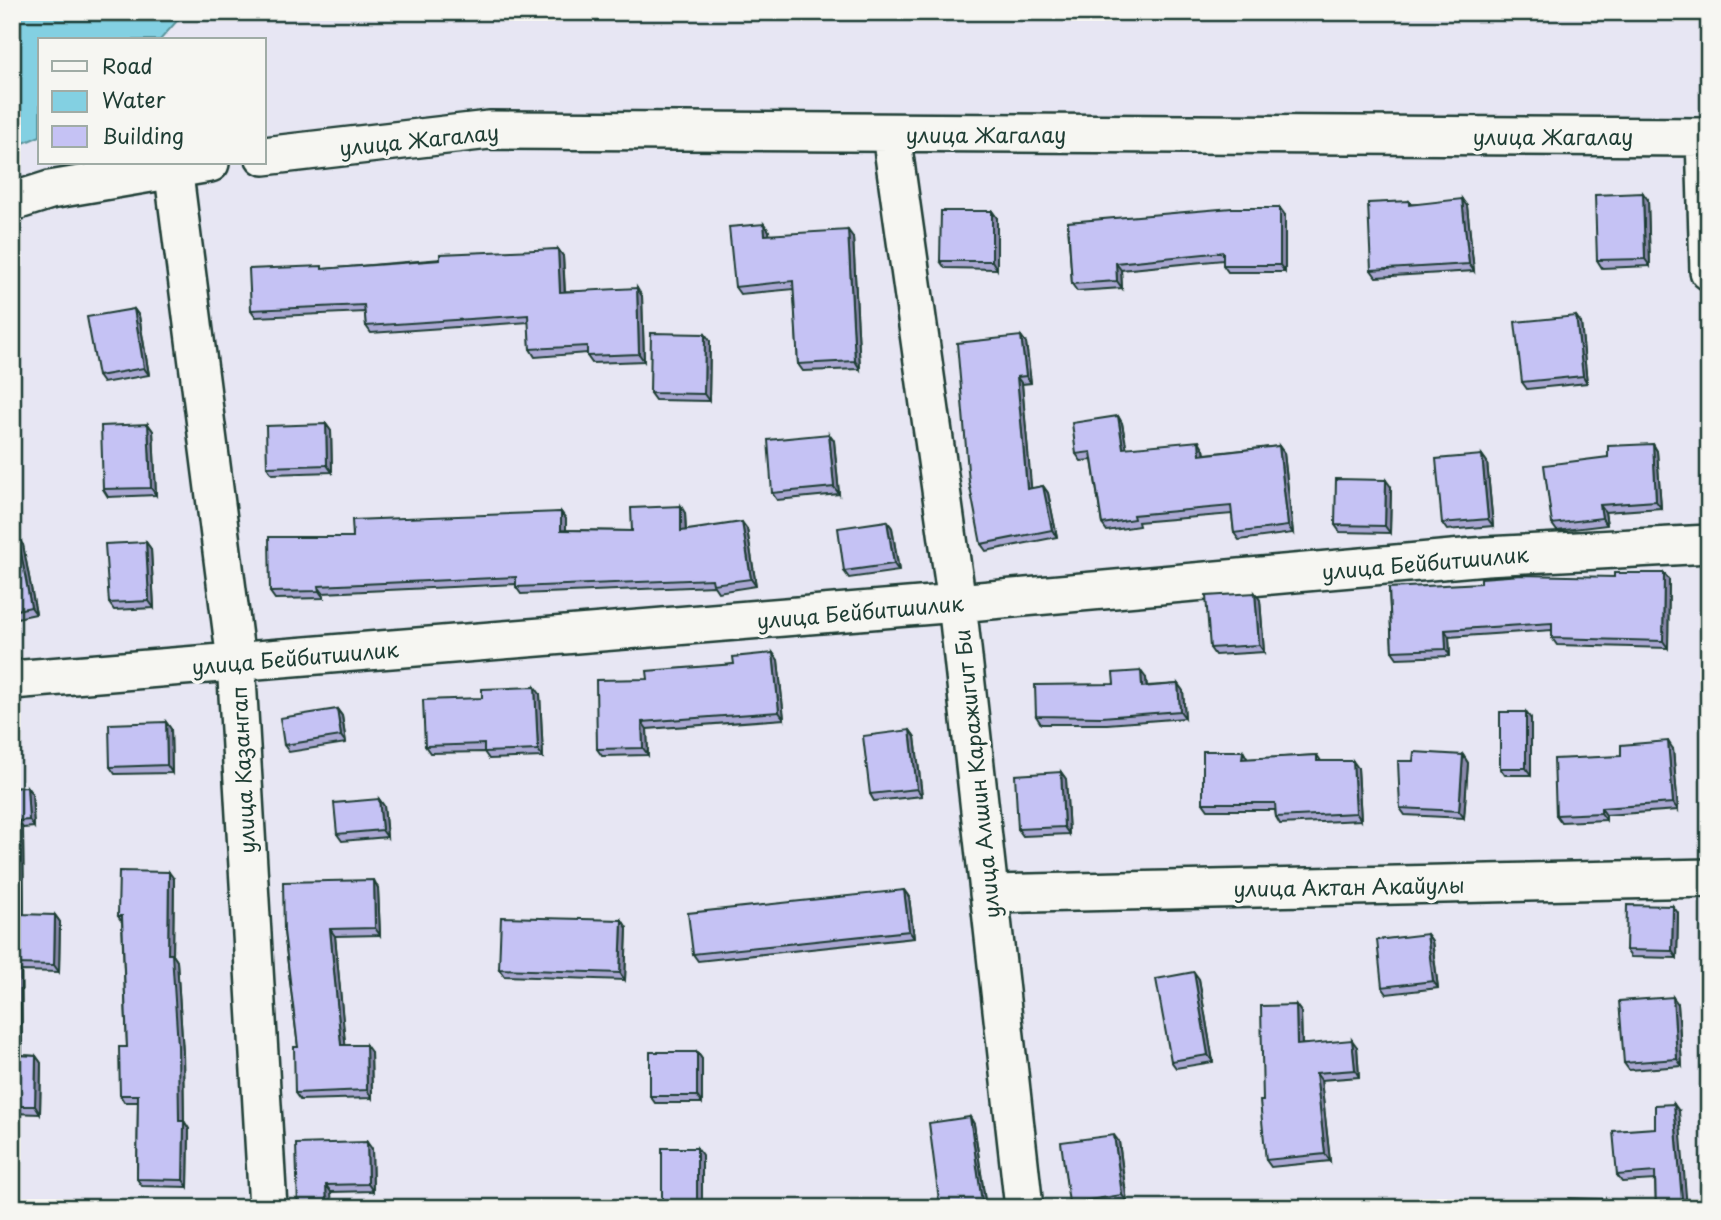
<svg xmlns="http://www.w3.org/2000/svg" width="1721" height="1220" viewBox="0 0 1721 1220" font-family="'Playpen Sans',sans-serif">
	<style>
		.water { fill: #83d0e2; stroke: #5b959c; stroke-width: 2 }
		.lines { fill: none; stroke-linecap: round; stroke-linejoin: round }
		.street-casing { stroke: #1f3d34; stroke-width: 42 }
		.street { stroke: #f6f6f2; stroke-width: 37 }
		.wall { fill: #a9a7d2; stroke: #1f3d34; stroke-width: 2 }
		.shaded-wall { fill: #8a88ab; stroke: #1f3d34; stroke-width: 2 }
		.building { fill: #c5c2f4; stroke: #1f3d34; stroke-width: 2 }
		.labels { text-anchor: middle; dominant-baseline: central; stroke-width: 7; stroke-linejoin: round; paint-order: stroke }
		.street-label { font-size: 21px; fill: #1f3d34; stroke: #f6f6f2 }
	</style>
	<rect width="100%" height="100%" fill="#e7e6f3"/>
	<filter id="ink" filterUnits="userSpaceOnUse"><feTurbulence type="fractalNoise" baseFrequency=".0143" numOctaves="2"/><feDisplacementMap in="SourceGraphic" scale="14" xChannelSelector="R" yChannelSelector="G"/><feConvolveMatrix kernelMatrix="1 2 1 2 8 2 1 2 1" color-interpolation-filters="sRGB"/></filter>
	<g filter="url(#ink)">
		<!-- water -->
		<path class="water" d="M12,12H185L160,40H40V136L12,148Z"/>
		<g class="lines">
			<defs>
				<path id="street" d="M891,134L957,603L1024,1208
					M1705,137L1709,271
					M264,156L489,130L1709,137
					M173,167L236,661L268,1208
					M12,202L50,190L210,163
					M12,680L957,603L1486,556L1709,544
					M989,894L1709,878"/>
			</defs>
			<!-- street casing -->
			<use href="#street" class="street-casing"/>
			<!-- street -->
			<use href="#street" class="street"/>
		</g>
		<!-- wall -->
		<path class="wall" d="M1648,200L1650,266L1602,268L1597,260Z
			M1409,201L1411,204L1467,206L1474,271L1376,277L1371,270Z
			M992,211L997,218V269L945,268L940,261Z
			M1285,215V272H1228L1223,265V260L1121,270L1122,288L1077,291L1072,284L1068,222Z
			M764,224L769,231V235L853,237L860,369L803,371L798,364L794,289L740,294L735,287Z
			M558,249L563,256L565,291L642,296L644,361L592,363L587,356V353L535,357L530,349L529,322L371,333L366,326L365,312L256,317L251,310L324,269Z
			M134,309L139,316L149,375L103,383L98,376Z
			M1576,316L1581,323L1587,383L1527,389L1522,382Z
			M705,334L710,341L709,401L655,400L650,393Z
			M1021,336L1026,343L1031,383L1022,384L1031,489L1043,486L1048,493L1057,537L986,551L981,544Z
			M1118,416L1122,423L1126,448L1204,449L1205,454L1279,446L1284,453L1293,533L1239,540L1234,533L1232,514L1138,522L1139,526L1107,531L1102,524L1092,460L1081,461L1076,454Z
			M148,424L153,431L156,495L108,497L103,489Z
			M326,424L331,431L332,472L272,474L267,467Z
			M834,441L839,494L777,500L772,493Z
			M1653,444L1657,451L1661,508L1605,512L1607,525L1557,531L1552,524L1608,457Z
			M1482,455L1487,462L1493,526L1447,530L1442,523Z
			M1391,487L1390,533L1340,532L1335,525Z
			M561,512L566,519V530L632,531L685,513L686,530L747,529L756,586L718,592L714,586L521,594L516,587V584L323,593L324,598L275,599L270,592L353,537Z
			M887,521L892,528L899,571L849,578L844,571Z
			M12,539L23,545L36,614L12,619Z
			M146,542L151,549L154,608L114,610L109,603Z
			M1669,580L1668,648L1557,645L1552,638V630L1449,637L1450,656L1397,658L1392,651L1389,588Z
			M1255,593L1260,600L1264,652L1215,655L1210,648Z
			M773,653L778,660L784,719L647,729L648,755L602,756L597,749L648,679L734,664Z
			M1146,678L1147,686L1178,684L1183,691L1185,718L1107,724H1041L1036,716L1114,684Z
			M540,694L543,757L489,759L484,752L430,753L425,746L482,698Z
			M337,709L342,716L346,743L289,752L284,745Z
			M1531,719V775H1505L1500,768Z
			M166,722L171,729L172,773L115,774L110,767Z
			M910,730L915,737L922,796L874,801L870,794Z
			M1673,749L1678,810L1606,815V820L1561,822L1556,815L1621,756Z
			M1243,751L1247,759L1317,755L1321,761L1358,768L1361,820L1280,824L1276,817L1275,810H1208L1203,803Z
			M1463,755L1468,763L1464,818L1405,815L1400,808L1413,761Z
			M1061,772L1066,779L1069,834L1023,836L1018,829Z
			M27,787L32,794L34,827L23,828L24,915H55L60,922L59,972L21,971L22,1055L36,1056L41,1063L40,1114L12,1113V788Z
			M379,799L384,806L387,837L342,841L337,834Z
			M174,879L173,955L177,961L183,1053L184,1121L189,1129L188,1187L142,1186L137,1179L138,1102H124L120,1095L127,1047L122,922L118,916Z
			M378,888L380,935L335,936L345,1045L371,1052L372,1098L300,1100L295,1093L298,1047L284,931Z
			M904,890L909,897L914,938L698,961L693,954Z
			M1678,913L1677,958L1631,957L1626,950Z
			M622,920L627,928L625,980L504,976L499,969Z
			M1427,934L1432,941L1438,988L1387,994L1382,987Z
			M1199,979L1213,1062L1176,1068L1171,1061Z
			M1678,1004L1682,1066L1629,1070L1624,1063Z
			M1296,1005L1301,1012L1302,1044L1357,1047L1359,1077L1321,1080L1330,1161L1271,1167L1266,1160L1263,1101Z
			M697,1052L702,1059V1103H655L650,1096Z
			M1679,1111L1656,1208L1655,1180L1622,1182L1617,1175L1655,1128Z
			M970,1117L974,1124L986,1208H940Z
			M1119,1142L1127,1202L1089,1208H1072L1069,1203Z
			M372,1149L373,1191L331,1192L298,1208Z"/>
		<!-- shaded-wall -->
		<path class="shaded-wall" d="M1643,193L1648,200L1650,266L1645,259Z
			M1462,199L1467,206L1474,271L1469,264Z
			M1280,208L1285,215V272L1280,265Z
			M992,211L997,218V269L992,261Z
			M764,224L769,231L770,242L765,235Z
			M848,230L853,237L860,369L855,361Z
			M558,249L563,256L565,299L560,292Z
			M1116,263L1121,270L1122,288L1117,281Z
			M637,288L642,296L644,361L639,354Z
			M134,309L139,316L149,375L144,368Z
			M1576,316L1581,323L1587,383L1583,376Z
			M705,334L710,341L709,401L704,394Z
			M1021,336L1026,343L1031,383L1026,376Z
			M1017,377L1022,384L1032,496L1027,489Z
			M1118,416L1122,423L1128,455L1123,448Z
			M148,424L153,431L156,495L151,488Z
			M326,424L331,431L332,472L327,465Z
			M829,434L834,441L839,494L834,487Z
			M1199,441L1204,449L1205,462L1200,455Z
			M1653,444L1657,451L1661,508L1656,501Z
			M1279,446L1284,453L1293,533L1288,526Z
			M1482,455L1487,462L1493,526L1488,519Z
			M1386,480L1391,487L1390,533L1385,526Z
			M1043,486L1048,493L1057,537L1052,530Z
			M1600,505L1605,512L1607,525L1602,518Z
			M681,506L685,513L686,538L681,531Z
			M561,512L566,519V537L561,530Z
			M887,521L892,528L899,571L894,564Z
			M742,522L747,529L756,586L751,579Z
			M18,538L23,545L36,614L31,607Z
			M146,542L151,549L154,608L149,601Z
			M1664,573L1669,580L1668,648L1663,641Z
			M318,586L323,593L324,598L319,591Z
			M1255,593L1260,600L1264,652L1259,645Z
			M1445,630L1449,637L1450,656L1446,649Z
			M773,653L778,660L784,719L779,712Z
			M1141,671L1146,678L1147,694L1142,687Z
			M1178,684L1183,691L1185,718L1180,711Z
			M535,687L540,694L543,757L538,750Z
			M337,709L342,716L346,743L341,736Z
			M1526,712L1531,719V775L1526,768Z
			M166,722L171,729L172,773L167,765Z
			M642,722L647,729L648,755L643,748Z
			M910,730L915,737L922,796L917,789Z
			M1668,741L1673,749L1678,810L1673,803Z
			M1243,751L1247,758V767L1242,759Z
			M1463,755L1468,763L1464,818L1459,811Z
			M1353,761L1358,768L1361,820L1356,813Z
			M1061,772L1066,779L1069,834L1064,827Z
			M27,787L32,794L34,827L29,820Z
			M379,799L384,806L387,837L382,830Z
			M1601,808L1606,815V820L1601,813Z
			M18,821L23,828L24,922L19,914Z
			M169,872L174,879L173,955L177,961L183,1053L184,1128L179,1121L168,954Z
			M374,880L378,888L380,935L375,928Z
			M904,890L909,897L914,938L909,931Z
			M1673,906L1678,913L1677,958L1672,951Z
			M55,915L60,922L59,972L54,965Z
			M622,920L627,928L625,980L620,973Z
			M330,929L335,936L346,1052L341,1045Z
			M1427,934L1432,941L1438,988L1433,981Z
			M16,964L21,971L22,1062L17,1055Z
			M1194,972L1199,979L1213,1062L1208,1055Z
			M1673,997L1678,1004L1682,1066L1677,1059Z
			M1296,1005L1301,1012L1302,1052L1297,1045Z
			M1352,1040L1357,1047L1359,1077L1355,1070Z
			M366,1045L371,1052L372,1098L367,1090Z
			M697,1052L702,1059V1103L697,1096Z
			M36,1056L41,1063L40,1114L35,1106Z
			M1316,1073L1321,1080L1330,1161L1325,1154Z
			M1674,1104L1679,1111L1687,1208L1682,1201Z
			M970,1117L974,1124L986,1208H985L982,1203Z
			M184,1121L189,1129L188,1187L183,1180Z
			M1114,1135L1119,1142L1127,1202L1122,1195Z
			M367,1142L372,1149L373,1191L368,1184Z
			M697,1148L702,1155V1208H697Z
			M326,1185L331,1192L332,1208H327Z
			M1606,1199L1611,1206L1610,1208H1605Z"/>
		<!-- building -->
		<path class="building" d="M1643,193L1645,259L1597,260L1595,195Z
			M1462,199L1469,264L1371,270L1368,203L1409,201V205Z
			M1232,208H1280V265H1223V252L1116,263L1117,281L1072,284L1068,222Z
			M941,211H992V261H940Z
			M764,224L765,235L848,230L855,361L798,364L793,281L735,287L729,227Z
			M558,249L560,292L637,288L639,354L587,356V346L530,349L528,315L366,326L364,305L251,310L249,269L322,266V269L440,260V254Z
			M134,309L144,368L98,376L87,317Z
			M1576,316L1583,376L1522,382L1515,322Z
			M651,333L705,334L704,394L650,393Z
			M1021,336L1026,376L1017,377L1027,489L1043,486L1052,530L981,544L969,482L957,343Z
			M1118,416L1123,448L1199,441L1200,455L1279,446L1288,526L1234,533L1231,506L1133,515L1134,519L1102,524L1091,452L1076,454L1072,423Z
			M148,424L151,488L103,489L101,426Z
			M326,424L327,465L267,467L266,426Z
			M829,434L834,487L772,493L768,440Z
			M1653,444L1656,501L1600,505L1602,518L1552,524L1544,465L1608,457V446Z
			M1482,455L1488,519L1442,523L1436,459Z
			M1336,479L1386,480L1385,526L1335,525Z
			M681,506V531L742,522L751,579L713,584L712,579L516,587V577L318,586L319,591L270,592L269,537H353L352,520L561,512V530L632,531L631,508Z
			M887,521L894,564L844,571L838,528Z
			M18,538L31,607L12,611V539Z
			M146,542L149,601L109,603L105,544Z
			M1614,573H1664L1663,641L1552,638V623L1445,630L1446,649L1392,651L1389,588L1481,583V578L1521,575L1614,577Z
			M1255,593L1259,645L1210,648L1206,596Z
			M773,653L779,712L642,722L643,748L597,749L596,680L648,679L647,671L734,664L733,657Z
			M1141,671L1142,687L1178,684L1180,711L1102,717L1036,716L1035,685L1114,684L1113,673Z
			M535,687L538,750L484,752V744L425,746L423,700L482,698V689Z
			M337,709L341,736L284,745L280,718Z
			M1500,712H1526V768H1500Z
			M166,722L167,765L110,767L109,724Z
			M910,730L917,789L870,794L863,736Z
			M1668,741L1673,803L1601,808V813L1556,815L1554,759L1621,756V745Z
			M1203,751H1243L1242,759L1317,755V761H1353L1356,813L1276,817L1275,803H1203Z
			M1414,752L1463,755L1459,811L1400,808L1398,761H1413Z
			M1061,772L1064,827L1018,829L1015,775Z
			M27,787L29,820L18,821L19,914L55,915L54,965L16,964L17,1055L36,1056L35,1106H12V788Z
			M379,799L382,830L337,834L334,803Z
			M119,871L169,872L168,954H172L178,1046L179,1121H184L183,1180L137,1179L138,1095H120L119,1047H127L122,916H118Z
			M374,880L375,928L330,929L341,1045H366L367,1090L295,1093L294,1047H298L284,931L283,882Z
			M904,890L909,931L693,954L688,913Z
			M1627,905L1673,906L1672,951L1626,950Z
			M501,917L622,920L620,973L499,969Z
			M1427,934L1433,981L1382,987L1377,940Z
			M1194,972L1208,1055L1171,1061L1156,979Z
			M1673,997L1677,1059L1624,1063L1619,1001Z
			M1296,1005L1297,1045L1352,1040L1355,1070L1316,1073L1325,1154L1266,1160L1260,1101H1263L1261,1006Z
			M650,1052H697V1096H650Z
			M1674,1104L1682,1201H1704L1705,1208H1656L1655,1172L1617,1175L1613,1131L1655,1128V1105Z
			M970,1117L982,1203L971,1205V1208H940L929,1123Z
			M1114,1135L1122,1195L1069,1203L1061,1142Z
			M367,1142L368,1184L326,1185L327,1208H298L296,1144Z
			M662,1148H697V1208H662Z
			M1569,1198L1606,1199L1605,1208H1568Z"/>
	</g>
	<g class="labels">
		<!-- street labels -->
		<g class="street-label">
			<text x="986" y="134">улица Жагалау</text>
			<text x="1553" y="136">улица Жагалау</text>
			<text transform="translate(419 139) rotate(-6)">улица Жагалау</text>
			<text transform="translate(1425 562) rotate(-5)">улица Бейбитшилик</text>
			<text transform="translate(860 611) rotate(-5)">улица Бейбитшилик</text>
			<text transform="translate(295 657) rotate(-5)">улица Бейбитшилик</text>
			<text transform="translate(242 770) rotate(-93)">улица Казангап</text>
			<text transform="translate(976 774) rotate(-96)">улица Алшин Каражигит Би</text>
			<text transform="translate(1349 886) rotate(-1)">улица Актан Акайулы</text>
		</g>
	</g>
	<!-- margin -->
	<rect width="1721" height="1220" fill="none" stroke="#f6f6f2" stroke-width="42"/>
	<rect x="21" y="21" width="1679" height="1178" fill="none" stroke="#1f3d34" stroke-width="2.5" filter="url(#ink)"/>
	<!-- legend -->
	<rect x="38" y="38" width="228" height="126" fill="#f6f6f2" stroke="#a0aca6" stroke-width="2"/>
	<rect x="52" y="61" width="35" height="10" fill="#f6f6f2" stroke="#a0aca6" stroke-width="2"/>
	<text x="102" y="74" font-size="21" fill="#1f3d34">Road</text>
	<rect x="52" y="91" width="35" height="21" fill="#83d0e2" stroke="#a0aca6" stroke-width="2"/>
	<text x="102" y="108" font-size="21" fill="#1f3d34">Water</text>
	<rect x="52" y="126" width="35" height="21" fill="#c5c2f4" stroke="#a0aca6" stroke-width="2"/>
	<text x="102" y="144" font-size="21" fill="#1f3d34">Building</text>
</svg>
